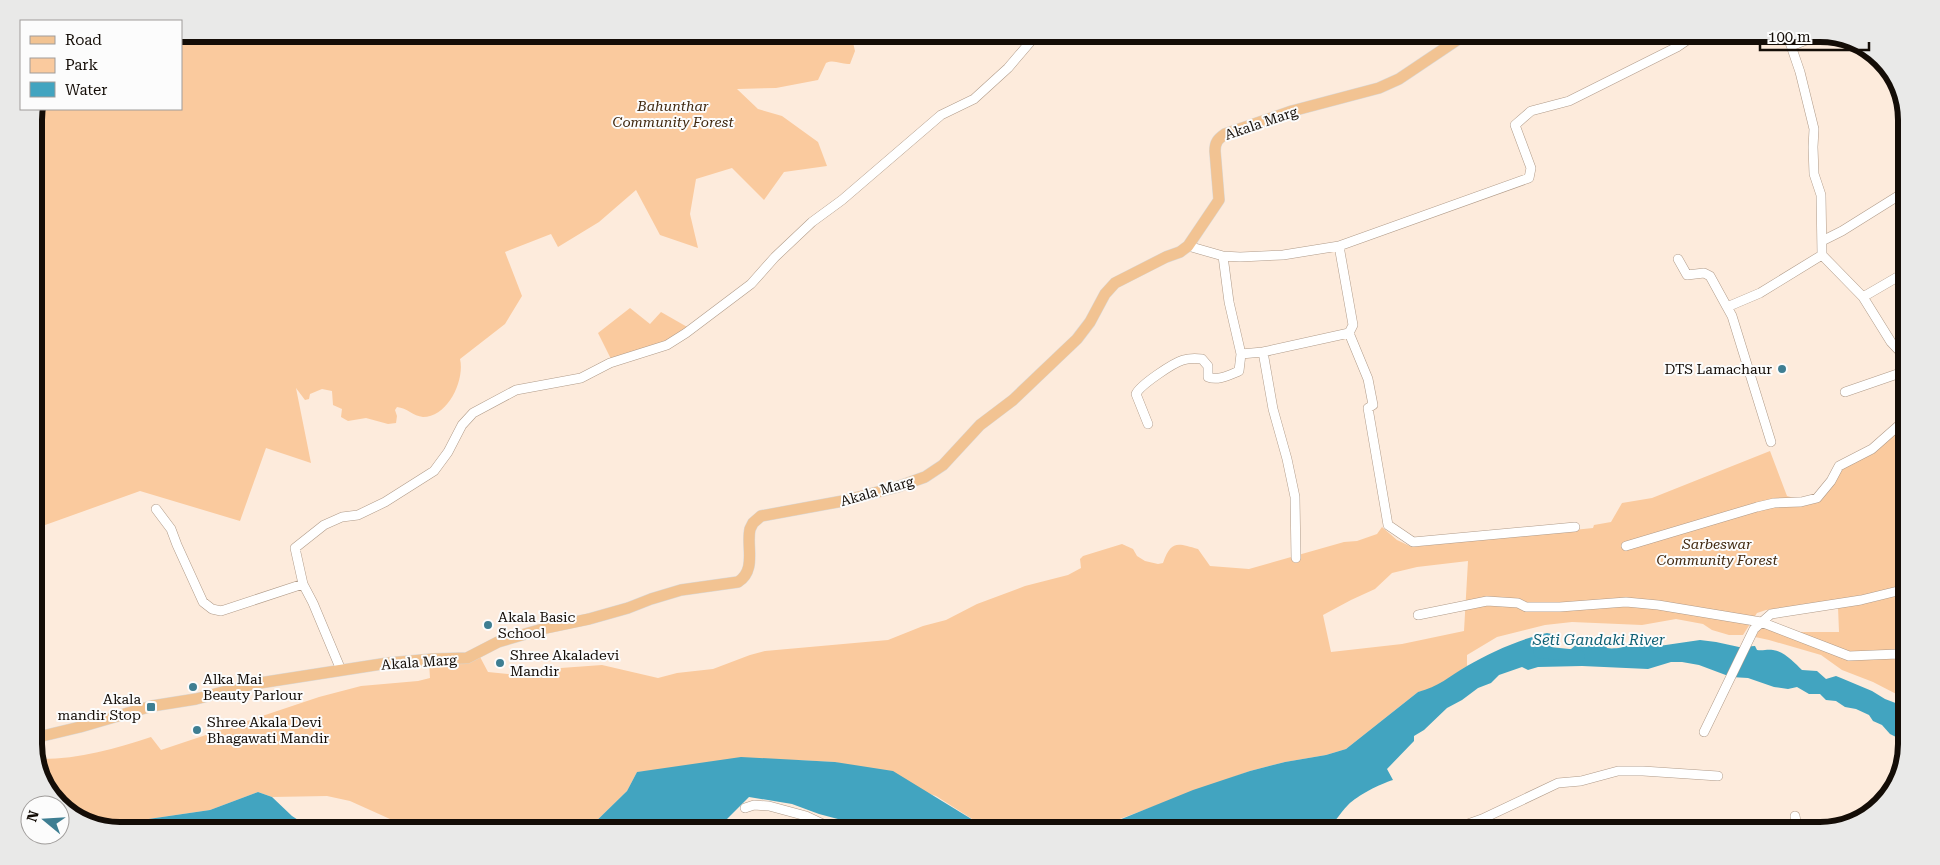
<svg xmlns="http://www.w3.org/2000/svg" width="1940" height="865" viewBox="0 0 1940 865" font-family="'Roboto Serif',serif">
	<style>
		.green { fill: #faca9e; fill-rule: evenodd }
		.water { fill: #42a4c0 }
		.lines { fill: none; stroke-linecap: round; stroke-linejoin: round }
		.river { stroke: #42a4c0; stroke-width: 12 }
		.minor-casing { stroke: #b09b89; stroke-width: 10 }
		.major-casing { stroke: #d9d8d7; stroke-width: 12 }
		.minor { stroke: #fff; stroke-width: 9 }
		.major { stroke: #f2c392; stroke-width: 11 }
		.poi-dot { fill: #3e7e92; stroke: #fcfcfc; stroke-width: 2 }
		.labels { text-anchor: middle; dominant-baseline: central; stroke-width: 4; stroke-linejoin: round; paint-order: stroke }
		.park-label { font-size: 14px; font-style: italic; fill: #40280f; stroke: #fcfcfc }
		.street-label { font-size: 14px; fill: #140d07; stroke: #fcfcfc }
		.poi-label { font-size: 14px; fill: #140d07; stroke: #fcfcfc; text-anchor: start }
		.water-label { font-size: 15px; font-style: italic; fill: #0f5f73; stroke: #fcfcfc }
		.rim { fill: none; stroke: #140d07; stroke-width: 6 }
	</style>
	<rect width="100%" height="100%" fill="#fdebdc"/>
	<!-- green -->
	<path class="green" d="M181,34H851L855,51L850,64C841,65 835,59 826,63L818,80L776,88L737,89L758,109L782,116L818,142L827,166L784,172L764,200L732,168L696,179L690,214L698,248L660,235L636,190L599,222L558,247L551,234L505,252L522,296L505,324L460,359C465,380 448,417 423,417C413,416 407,408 397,407L395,410L397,416L396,423L388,424L366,418L348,421L341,417L342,409L333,405L332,391L322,389L310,394L309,399L305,400L296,388L311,463L266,448L240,521L140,491L34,529V115L37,109H181Z
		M875,34H901L896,40L876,44L873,41Z
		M630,308L650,324L661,312L689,328L654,347L611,359L598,333Z
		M1906,422V585L1896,589L1808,605L1766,610L1757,613L1743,635H1729L1712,630L1703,624L1676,619L1642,625L1572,622L1545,625L1497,637L1467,655V666L1433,689L1418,692L1346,749L1326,755L1285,762L1250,771L1087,831H991L936,796L835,762L797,760L637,772L627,791L586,831H414L410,828L350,801L327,796L272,797L258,792L210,810L128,822L112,829L87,825L52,797L37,759C76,760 115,749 151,737L161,750L319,697L361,686L418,681L430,678L429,662L479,655L488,672L508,674L533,673L547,669L602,665L658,678L677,673L713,669L750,655L765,651L888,640L923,626L946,620L977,604L1025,586L1068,575L1081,568L1080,559L1083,556L1122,544L1133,549L1137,556L1145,561L1158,564L1163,563C1171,540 1177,543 1198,549L1210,566L1249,569L1344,542L1357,541L1377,534L1382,527L1397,540L1412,547L1593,528L1594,525L1611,522L1622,503L1652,498L1770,451L1787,496L1801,500L1817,501L1841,468ZM1468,561L1464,631L1402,644L1331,652L1323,615L1351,600L1375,589L1392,573L1417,567Z
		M1906,592V655L1844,653L1796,632H1839L1838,607L1877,601Z
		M1764,626L1792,635L1842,658L1853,660L1902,658L1906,663V699L1873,682L1842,670L1821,655L1769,640L1755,637L1760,629Z"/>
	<!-- water -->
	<path class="water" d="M1547,633L1557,635L1552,647L1556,654C1567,656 1572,647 1580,642C1585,640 1587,642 1591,644C1595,645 1599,642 1603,641L1607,648C1612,649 1624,648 1628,645L1635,647L1646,641L1653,645L1659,646L1700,640L1716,642L1739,647L1755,646L1757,650C1763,651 1767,649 1773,650C1784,651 1795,663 1802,670L1817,671L1826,679L1836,676L1841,678L1872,691L1885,699L1906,707V742L1890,734L1882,725L1873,721L1869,715L1856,709L1845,707L1836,701L1826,700L1820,694H1809L1797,687L1788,689L1774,687L1748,678L1731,677L1699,665L1682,662H1671L1648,669L1582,666L1538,667L1528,670L1522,667L1499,675L1491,683L1478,688L1462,700L1447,708L1424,730L1414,736V741L1387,769L1393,780C1380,784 1358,795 1348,805C1339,814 1333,827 1321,831H1087L1114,822L1193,790L1250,771L1285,762L1326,755L1346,749L1418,692C1438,687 1450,676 1467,666C1491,652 1520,639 1547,633Z
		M741,757L835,762L893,771L991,831H883L819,814L792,804L749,797L715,831H586L627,791L637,772Z
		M258,792L272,797L292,816L315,831H121L112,829L128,822L210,810Z"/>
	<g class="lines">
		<!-- river -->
		<path class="river" d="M1539,652L1579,656"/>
		<defs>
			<path id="minor" d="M1787,34L1800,72L1814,129L1813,147L1814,174L1821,195L1822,255L1863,297L1891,342L1906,358
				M1791,46L1821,34
				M1822,241L1842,231L1906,191
				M1188,246L1223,256L1240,257L1283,255L1339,246L1529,178L1531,168L1515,125L1531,111L1569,101L1677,47L1696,34
				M1339,246L1353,325L1349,333L1368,379L1373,405L1368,408L1388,525L1413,542L1575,527
				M1223,256L1229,302L1241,354L1263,352L1273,409L1287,459L1295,497L1296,558
				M1678,259L1687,275L1704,273L1710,276L1727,307
				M1863,297L1906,272
				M1263,352L1349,333
				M1845,392L1906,371
				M1148,424L1136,394C1140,385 1173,363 1183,360C1190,358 1195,358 1202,359L1208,366V377C1218,381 1229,375 1239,371L1241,354
				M1771,442L1732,316L1727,307L1760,293L1822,255
				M156,509L171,529L177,545L203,602L212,609L221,611L303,584
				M1626,546L1757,507L1774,503L1801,502L1817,498L1831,481L1839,466L1872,449L1906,419
				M1418,615L1487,601L1518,603L1526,607H1560L1626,602L1658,605L1761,622L1849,656L1898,654L1906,658
				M341,670L313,603L303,584L295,548L324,525L342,517L358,515L385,502L434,471L448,452L462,425L473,413L516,390L581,378L610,363L667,345L686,333L751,284L775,257L812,222L842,200L941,115L974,99L1008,68L1037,34
				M1704,732L1754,629L1771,614L1861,600L1906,589
				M745,808L754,805L769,806L806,816L823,824L843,827L853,831
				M1795,816L1798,831
				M1448,831L1482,819L1558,783L1581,781L1618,771H1643L1718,776"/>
			<path id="major" d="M34,738L80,727L152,706L196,699L253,684L388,663L433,659L467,658L498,642L546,628L589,619L628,608L651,599L681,590L738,582C757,570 746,546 750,529L753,523L761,516L843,501L897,487L925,477L943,465L980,425L1013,400L1077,339L1090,322L1105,294L1115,283L1166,257L1180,252L1188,246L1219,200L1215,151C1215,142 1218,139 1225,134L1292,111L1379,88L1399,79L1466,34"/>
		</defs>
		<!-- minor casing -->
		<use href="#minor" class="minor-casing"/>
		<!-- major casing -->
		<use href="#major" class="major-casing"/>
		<!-- minor -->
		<use href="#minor" class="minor"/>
		<!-- major -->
		<use href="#major" class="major"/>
	</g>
	<!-- markers -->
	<g class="poi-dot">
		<circle cx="1782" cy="369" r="5"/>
		<circle cx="488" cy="625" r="5"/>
		<circle cx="500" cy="663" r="5"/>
		<circle cx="193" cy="687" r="5"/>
		<rect x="146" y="702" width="10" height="10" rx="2.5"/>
		<circle cx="197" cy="730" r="5"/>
	</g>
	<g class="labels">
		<!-- park labels -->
		<g class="park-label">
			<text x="673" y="106">Bahunthar<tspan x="673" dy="16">Community Forest</tspan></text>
			<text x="1717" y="544">Sarbeswar<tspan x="1717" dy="16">Community Forest</tspan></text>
		</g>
		<!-- street labels -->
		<g class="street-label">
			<text transform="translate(1261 123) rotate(-19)">Akala Marg</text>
			<text transform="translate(877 491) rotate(-16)">Akala Marg</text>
			<text transform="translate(419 662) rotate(-4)">Akala Marg</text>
		</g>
		<!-- poi labels -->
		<g class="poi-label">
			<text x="1772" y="369" text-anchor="end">DTS Lamachaur</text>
			<text x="498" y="617">Akala Basic<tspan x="498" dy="16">School</tspan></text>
			<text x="510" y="655">Shree Akaladevi<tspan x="510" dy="16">Mandir</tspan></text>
			<text x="203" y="679">Alka Mai<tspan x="203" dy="16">Beauty Parlour</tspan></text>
			<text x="141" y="699" text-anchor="end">Akala<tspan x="141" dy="16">mandir Stop</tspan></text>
			<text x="207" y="722">Shree Akala Devi<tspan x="207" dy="16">Bhagawati Mandir</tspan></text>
		</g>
		<!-- water labels -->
		<g class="water-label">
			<text x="1599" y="640">Seti Gandaki River</text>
		</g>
	</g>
	<!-- crop -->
	<path d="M0 0H1940V865H0ZM120 42H1820A78 78 0 0 1 1898 120V744A78 78 0 0 1 1820 822H120A78 78 0 0 1 42 744V120A78 78 0 0 1 120 42Z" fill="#e9e9e8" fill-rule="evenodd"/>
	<path class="rim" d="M120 42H1820A78 78 0 0 1 1898 120V744A78 78 0 0 1 1820 822H120A78 78 0 0 1 42 744V120A78 78 0 0 1 120 42Z"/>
	<!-- legend -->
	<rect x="20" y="20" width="162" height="90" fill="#fcfcfc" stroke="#9f9c9a"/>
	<rect x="30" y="36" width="25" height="8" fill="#f2c392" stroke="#9f9c9a"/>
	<text x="65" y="45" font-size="15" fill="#140d07">Road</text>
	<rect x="30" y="58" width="25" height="15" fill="#faca9e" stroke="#9f9c9a"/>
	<text x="65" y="70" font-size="15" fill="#140d07">Park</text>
	<rect x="30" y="82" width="25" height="15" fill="#42a4c0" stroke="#9f9c9a"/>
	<text x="65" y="95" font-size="15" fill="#140d07">Water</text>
	<!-- north arrow -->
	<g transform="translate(45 820) rotate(288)"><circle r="24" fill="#fcfcfc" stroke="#9f9c9a"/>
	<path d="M0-4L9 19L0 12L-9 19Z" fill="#3e7e92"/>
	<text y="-8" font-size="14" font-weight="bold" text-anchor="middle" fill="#140d07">N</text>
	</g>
	<!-- scale -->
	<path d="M1760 42v8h109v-8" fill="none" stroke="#140d07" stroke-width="2.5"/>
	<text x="1768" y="42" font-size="15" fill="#140d07" stroke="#fcfcfc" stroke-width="4" paint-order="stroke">100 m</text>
</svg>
